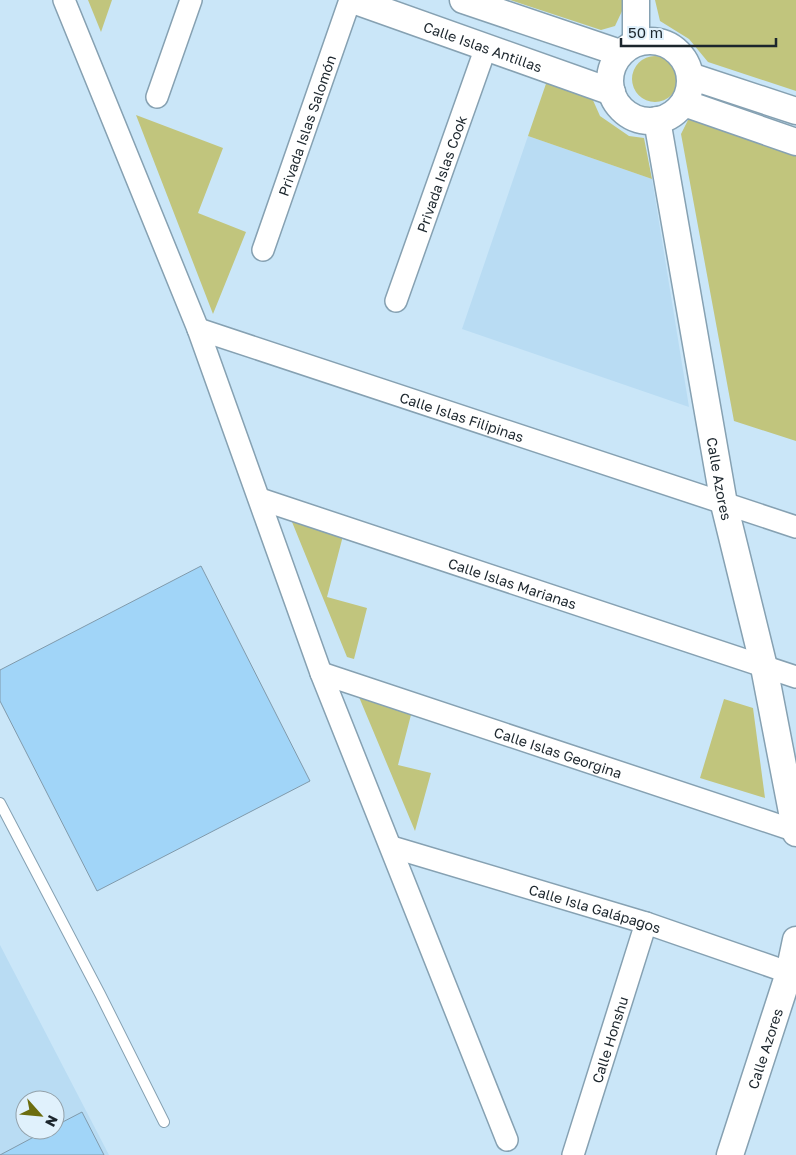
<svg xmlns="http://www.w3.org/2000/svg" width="796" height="1155" viewBox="0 0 796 1155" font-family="'Golos Text',sans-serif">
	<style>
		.built { fill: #b9dcf3; fill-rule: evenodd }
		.green { fill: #c1c57d }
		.building { fill: #a1d5f8; stroke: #809aab }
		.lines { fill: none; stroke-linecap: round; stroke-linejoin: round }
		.service-casing { stroke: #86a1b2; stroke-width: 12 }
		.minor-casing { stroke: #86a1b2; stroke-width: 24 }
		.tertiary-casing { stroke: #86a1b2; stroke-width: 29 }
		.service { stroke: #fff; stroke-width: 10 }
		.minor { stroke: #fff; stroke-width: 21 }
		.tertiary { stroke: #fff; stroke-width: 26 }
		.labels { text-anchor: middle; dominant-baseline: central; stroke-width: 5; stroke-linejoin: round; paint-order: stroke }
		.street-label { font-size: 14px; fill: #1c262d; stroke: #e0f1fc }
	</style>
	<rect width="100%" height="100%" fill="#cae6f8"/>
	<!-- built -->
	<path class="built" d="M528,136L652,179L689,407L462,329Z
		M0,945L109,1155H0ZM25,1100H55V1130H25Z"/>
	<!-- green -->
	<path class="green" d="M88,0H112L101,32Z
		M510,0H622L623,9L615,26L601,30Z
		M655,0H796V91L708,62L689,39L660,21Z
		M632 79a23 23 0 1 1 46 0a23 23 0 1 1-46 0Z
		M549,75L588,89L600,116L629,136L644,138L652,179L528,136Z
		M136,115L223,148L198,213L246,232L213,314Z
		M701,118L796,148V441L734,421L681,134L688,120Z
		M290,517L344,532L327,597L367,608L354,659L347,657Z
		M359,697L412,711L398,765L431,773L415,831Z
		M724,699L753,708L765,798L700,778Z"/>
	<!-- building -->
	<path class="building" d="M201,566L310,781L97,891L0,701V670Z
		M82,1112L104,1155H0L47,1130H55V1126Z"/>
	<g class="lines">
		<defs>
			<path id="service" d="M0,803L100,994L164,1122"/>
			<g id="minor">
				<path d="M64,0L198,329L321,673L507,1140"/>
				<path d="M157,97L191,0"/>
				<path id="s1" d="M263,250L350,0"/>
				<path id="s2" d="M396,301L486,47"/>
				<path id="s3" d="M198,329L796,527"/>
				<path id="s4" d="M260,499L796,677"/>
				<path id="s5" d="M321,673L796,831"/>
				<path id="s6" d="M392,847L646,923L796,975"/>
				<path id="s7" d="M573,1155L646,923"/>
			</g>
			<g id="tertiary">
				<path id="s8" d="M353,0L612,92"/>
				<path d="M463,0L620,53"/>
				<path d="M636,0V42"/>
				<circle cx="650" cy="81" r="40"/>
				<path d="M690,76L796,111"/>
				<path d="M684,103L796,142"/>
				<path id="s9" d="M657,120L724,504L764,667L796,833"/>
				<path id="s10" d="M730,1155L789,973L796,940"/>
			</g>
		</defs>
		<!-- service casing -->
		<use href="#service" class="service-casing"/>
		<!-- minor casing -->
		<use href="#minor" class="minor-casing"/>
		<!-- tertiary casing -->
		<use href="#tertiary" class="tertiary-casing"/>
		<!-- service -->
		<use href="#service" class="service"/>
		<!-- minor -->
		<use href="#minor" class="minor"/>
		<!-- tertiary -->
		<use href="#tertiary" class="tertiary"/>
	</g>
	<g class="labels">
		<!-- street labels -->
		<g class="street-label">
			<text stroke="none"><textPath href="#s8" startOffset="138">Calle Islas Antillas</textPath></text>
			<text stroke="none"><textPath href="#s1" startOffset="132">Privada Islas Salomón</textPath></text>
			<text stroke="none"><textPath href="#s2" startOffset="135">Privada Islas Cook</textPath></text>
			<text stroke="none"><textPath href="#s3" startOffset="278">Calle Islas Filipinas</textPath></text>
			<text stroke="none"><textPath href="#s9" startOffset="364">Calle Azores</textPath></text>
			<text stroke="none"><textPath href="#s4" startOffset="266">Calle Islas Marianas</textPath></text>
			<text stroke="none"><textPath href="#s5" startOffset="250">Calle Islas Georgina</textPath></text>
			<text stroke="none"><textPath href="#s6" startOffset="212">Calle Isla Galápagos</textPath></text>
			<text stroke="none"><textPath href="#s7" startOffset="121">Calle Honshu</textPath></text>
			<text stroke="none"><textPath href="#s10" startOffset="112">Calle Azores</textPath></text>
		</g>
	</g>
	<!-- north arrow -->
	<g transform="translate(40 1115) rotate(117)"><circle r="24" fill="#e0f1fc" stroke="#92a0a9"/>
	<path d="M0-4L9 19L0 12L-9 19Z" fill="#6c6d0f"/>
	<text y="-8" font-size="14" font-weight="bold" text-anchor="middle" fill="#1c262d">N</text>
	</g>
	<!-- scale -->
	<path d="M621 38v8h155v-8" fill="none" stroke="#1c262d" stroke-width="2.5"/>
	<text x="628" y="38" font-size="15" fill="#1c262d" stroke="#e0f1fc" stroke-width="4" paint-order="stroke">50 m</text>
</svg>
